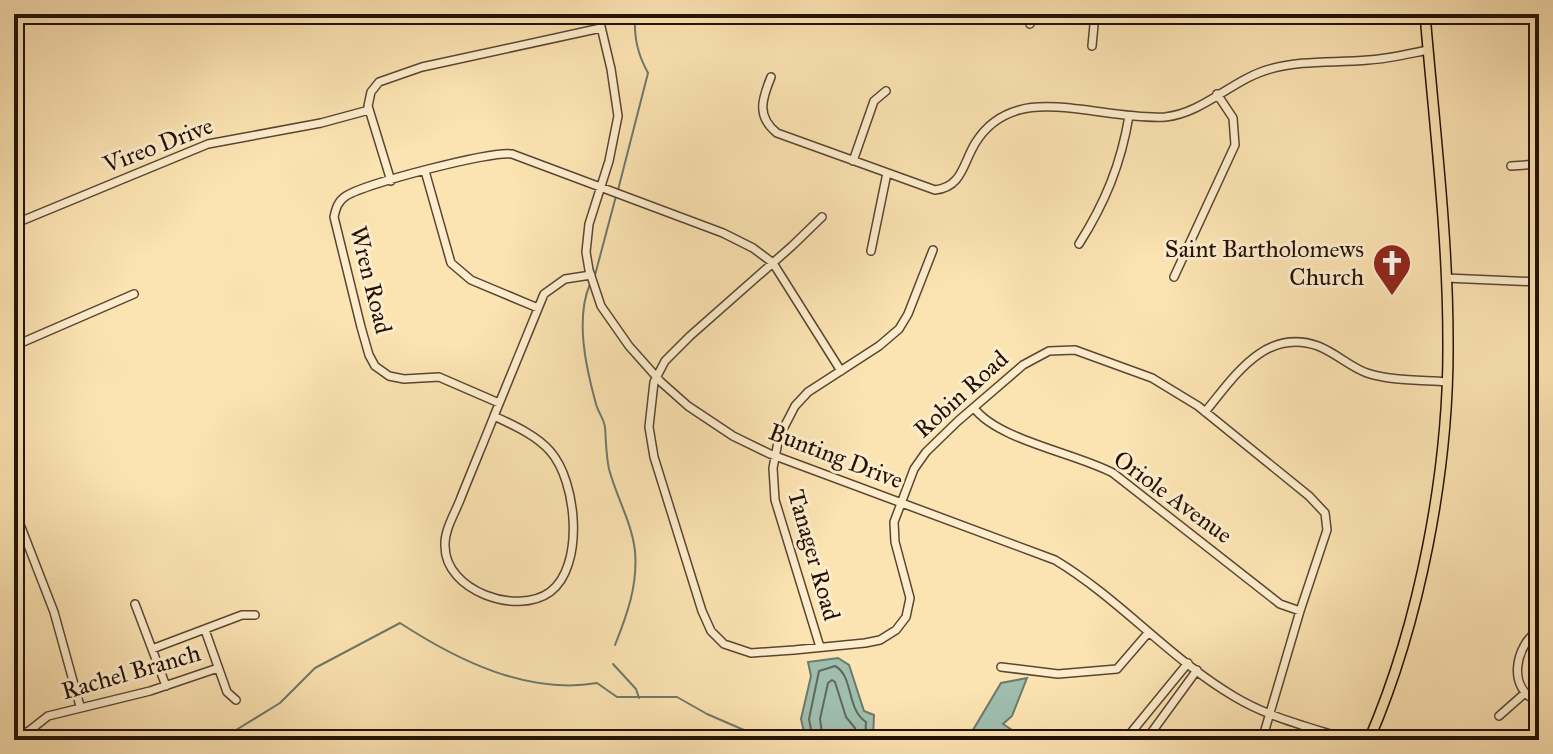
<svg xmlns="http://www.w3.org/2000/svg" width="1553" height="754" viewBox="0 0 1553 754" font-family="'IM FELL Great Primer',serif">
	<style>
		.water { fill: #9fbeae; stroke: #6d796b; stroke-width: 2 }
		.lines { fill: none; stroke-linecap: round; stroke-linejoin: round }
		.shore { stroke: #61685a; stroke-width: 2 }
		.stream { stroke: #6d796b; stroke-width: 2 }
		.minor-casing { stroke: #594632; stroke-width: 10 }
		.major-casing { stroke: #231207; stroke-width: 12 }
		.minor { stroke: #fdedcd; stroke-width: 7 }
		.major { stroke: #fce3b2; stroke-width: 9 }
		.labels { text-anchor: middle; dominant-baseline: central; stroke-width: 6; stroke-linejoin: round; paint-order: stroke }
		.street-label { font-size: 24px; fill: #231207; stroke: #fdedcd }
		.poi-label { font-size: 24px; fill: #231207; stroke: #fdedcd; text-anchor: end }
	</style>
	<rect width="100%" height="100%" fill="#fce3b2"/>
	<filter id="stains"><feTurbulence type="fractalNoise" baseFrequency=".0025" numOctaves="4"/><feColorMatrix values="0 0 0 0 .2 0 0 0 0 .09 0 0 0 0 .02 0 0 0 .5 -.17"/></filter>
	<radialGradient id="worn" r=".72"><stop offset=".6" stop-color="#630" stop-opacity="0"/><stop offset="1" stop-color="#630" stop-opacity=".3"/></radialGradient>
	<!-- water -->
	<path class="water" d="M838,658L849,665L864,711L874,715L873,737L806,740L801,719L811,676L808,662Z
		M1027,678L1012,716L1003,724L1012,730L1011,740H967L1001,683Z"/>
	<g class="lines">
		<!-- shore -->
		<path class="shore" d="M813,740L809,719L819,671L835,666C854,676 846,709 866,722L865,740
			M823,740L820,719L828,683L832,680L835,682L846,717L855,728V740"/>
		<!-- stream -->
		<path class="stream" d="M618,190L648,73C637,53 634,37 635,14
			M595,275L616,196
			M590,284C575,319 586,368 596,404C598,412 604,419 605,427C606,441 606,455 609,469C616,496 632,523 635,551C638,585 627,615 615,645
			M613,664L636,689L639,698
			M204,740L236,730L280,703L315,668L400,623C457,660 527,695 597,683L617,697H677L707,714L744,730L754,740"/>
		<defs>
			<path id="minor" d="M598,14L611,69L618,116L609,161L589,224L586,252L589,270L601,306L629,346L661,382L688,406L733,436L770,454L1055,560C1120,599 1170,659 1235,697C1270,718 1312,728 1350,740
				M1030,24L1031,14
				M1092,46L1095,14
				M771,77C762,99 756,116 777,133L935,190C963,187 963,162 976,142C986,126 1001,115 1019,110C1057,99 1121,120 1165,117C1204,113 1233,79 1270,69C1302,60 1335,63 1368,60C1388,59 1408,54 1428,50
				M853,161L874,101L886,91
				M1511,166L1539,164
				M425,171L451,263L471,280L538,308
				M391,181L368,106L371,92L379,82L422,67L601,28
				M822,217L792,246L690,336L665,361L654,382L649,427L654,457L702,611L711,631L724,644L751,653L794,650L865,643L880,640L896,630L906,617L910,598L895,542L894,522L914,469L926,452L958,421L1023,365L1049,351L1075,350L1152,378L1198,406L1309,496L1325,513L1327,530L1300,611L1262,740
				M14,224L208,144L321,123L369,110
				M1079,244C1105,203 1121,164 1129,116
				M871,251L887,173
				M1174,277L1235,145L1233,118L1217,94
				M1446,278L1539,282
				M14,346L134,294
				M499,403L439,377L404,379L389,376L375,366L369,355L361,327L334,217C336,208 338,201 346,196C364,184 493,150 512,154L723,233L753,248L773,263L841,371
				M974,408C998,440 1075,453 1113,473L1280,604L1300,611
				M1205,412C1234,377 1265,327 1318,346C1336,353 1350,367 1367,373C1391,381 1422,380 1447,382
				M494,416C513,425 536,435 550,451C577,481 585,566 550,592C517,616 445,591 445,546C444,531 454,515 460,500C471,472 483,444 494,416Z
				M494,416L544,294L565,279L591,275
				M14,509L54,612L80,706
				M135,604L166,686
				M1539,629C1515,646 1506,689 1539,702
				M205,630L227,692L236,700
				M820,647L775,500L773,468L779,437L795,406L808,392L879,346L899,329L908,314L933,250
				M152,649L242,615H255
				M1001,667L1058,674L1117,669L1148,633
				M1499,716L1525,693
				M14,737L29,731L48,716L150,691L218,668
				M1125,740L1188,663
				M1146,740L1197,670"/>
			<path id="major" d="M1369,740C1420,622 1449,470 1448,342C1448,233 1434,123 1425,14"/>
		</defs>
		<!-- minor casing -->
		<use href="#minor" class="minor-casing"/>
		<!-- major casing -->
		<use href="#major" class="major-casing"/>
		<!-- minor -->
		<use href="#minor" class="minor"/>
		<!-- major -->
		<use href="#major" class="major"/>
	</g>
	<!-- icons -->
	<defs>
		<symbol id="church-pin" viewBox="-11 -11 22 30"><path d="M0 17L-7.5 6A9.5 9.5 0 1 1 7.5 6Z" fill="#8f2418" stroke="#fdedcd"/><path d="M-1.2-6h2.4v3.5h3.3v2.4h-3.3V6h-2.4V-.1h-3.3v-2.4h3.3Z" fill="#fff"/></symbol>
	</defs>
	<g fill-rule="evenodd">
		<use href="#church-pin" x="1370" y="241" width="44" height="60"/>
	</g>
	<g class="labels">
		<!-- street labels -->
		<g class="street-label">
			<text transform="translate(158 145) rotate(-21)">Vireo Drive</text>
			<text transform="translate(371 280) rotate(76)">Wren Road</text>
			<text transform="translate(961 394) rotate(-42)">Robin Road</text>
			<text transform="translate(836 456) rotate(21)">Bunting Drive</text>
			<text transform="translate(1173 497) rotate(36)">Oriole Avenue</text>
			<text transform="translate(814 555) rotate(74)">Tanager Road</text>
			<text transform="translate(131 672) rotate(-16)">Rachel Branch</text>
		</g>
		<!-- poi labels -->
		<g class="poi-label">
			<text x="1364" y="249">Saint Bartholomews<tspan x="1364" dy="28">Church</tspan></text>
		</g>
	</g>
	<!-- margin -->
	<rect width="1553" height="754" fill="none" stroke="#fce3b2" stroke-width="48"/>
	<rect x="16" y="16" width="1521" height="722" fill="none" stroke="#231207" stroke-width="4"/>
	<rect x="24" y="24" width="1505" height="706" fill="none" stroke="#231207" stroke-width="2"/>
	<rect width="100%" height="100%" filter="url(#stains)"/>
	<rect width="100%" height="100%" fill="url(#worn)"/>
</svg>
